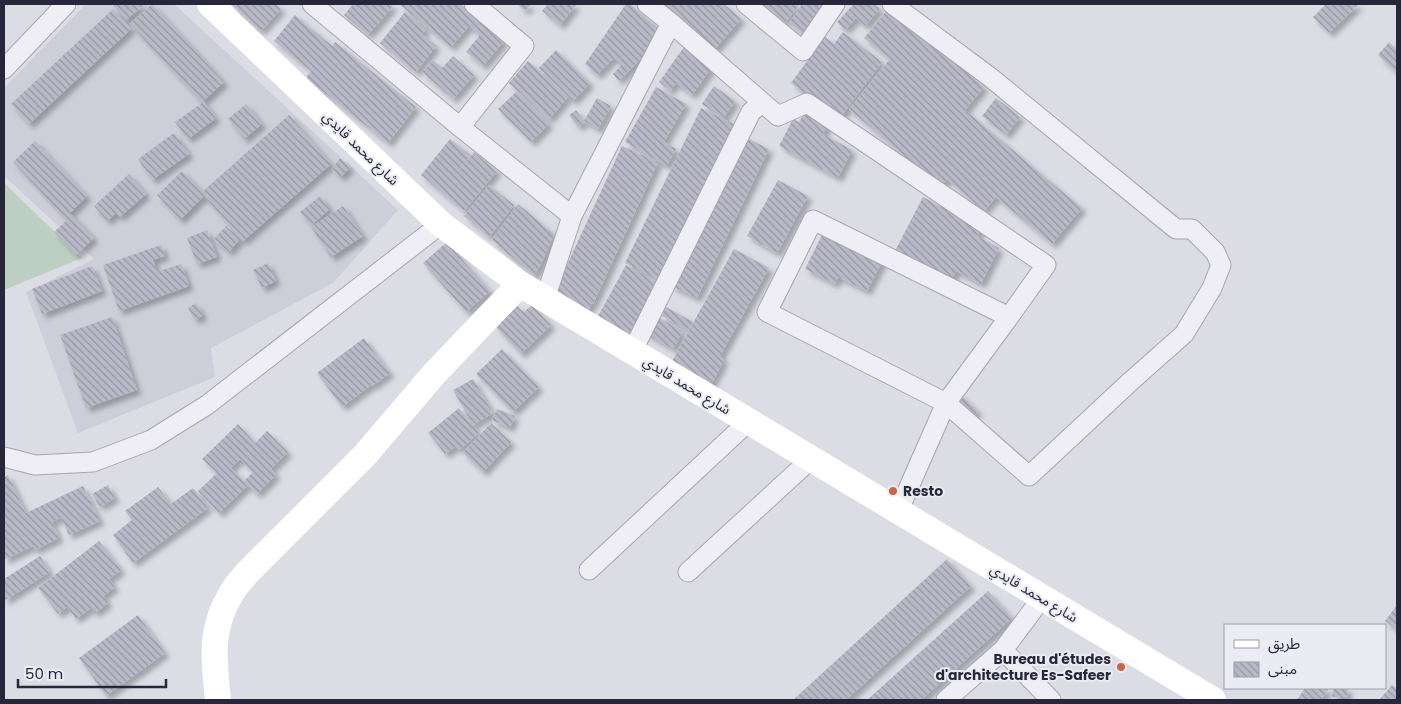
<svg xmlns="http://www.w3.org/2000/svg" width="1401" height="704" viewBox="0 0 1401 704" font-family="Poppins,'Noto Sans Arabic',sans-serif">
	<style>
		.built { fill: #ceceda }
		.pitch { fill: #bdcfc0 }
		.building { fill: url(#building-back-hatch); fill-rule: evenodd; filter: url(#shadow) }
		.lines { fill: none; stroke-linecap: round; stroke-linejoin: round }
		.street-casing { stroke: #a6a5b2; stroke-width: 21 }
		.street { stroke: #eeeef4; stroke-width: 19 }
		.secondary { stroke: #fff; stroke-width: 26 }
		.poi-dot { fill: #c66845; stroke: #ebebf3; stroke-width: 2 }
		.labels { text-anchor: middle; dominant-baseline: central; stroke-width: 4; stroke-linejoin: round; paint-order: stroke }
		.street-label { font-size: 14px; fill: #28263a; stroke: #ebebf3 }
		.poi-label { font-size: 14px; font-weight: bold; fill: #28263a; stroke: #ebebf3; text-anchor: start }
	</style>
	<defs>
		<pattern id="building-back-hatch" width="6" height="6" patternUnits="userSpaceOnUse" patternTransform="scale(1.25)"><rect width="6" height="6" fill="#bab9c8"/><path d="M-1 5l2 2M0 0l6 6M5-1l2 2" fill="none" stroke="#9796a3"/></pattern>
		<filter id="shadow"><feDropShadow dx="4.5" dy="4.5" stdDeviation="2.5" flood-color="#0004"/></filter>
	</defs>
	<rect width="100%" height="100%" fill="#dcdce5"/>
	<!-- built -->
	<path class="built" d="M86,4H174L398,210L333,283L211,348L215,377L78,433L26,292L94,259L4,176V88Z"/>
	<!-- pitch -->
	<path class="pitch" d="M4,183L82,258L4,290Z"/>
	<!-- building -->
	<path class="building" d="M112,4H144V5L125,21Z
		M152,4L224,82L203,101L216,118L188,139L175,122L202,103L130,24Z
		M231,4H276L281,9L261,31Z
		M353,4H390L393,6L368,35L344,15Z
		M399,4H460L504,41L483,66L466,52L480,35L469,26L451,47Z
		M517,4H531L525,11Z
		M548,4H574L576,5L560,25L542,11Z
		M626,4H630L662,32L642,57L619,81L613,74L621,65L614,58L597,75L585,64Z
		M661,4H724L741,19L714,50Z
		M762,4H800L785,23Z
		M802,4H827L805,34L789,23Z
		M854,4H874L880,9L865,26L856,18L845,30L837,22Z
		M1326,4H1359L1329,33L1313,17Z
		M889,8L984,87L965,110L1082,208L1052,244L996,197L984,211L947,179L941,187L849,109L890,59L864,38Z
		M113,9L131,29L29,124L11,104Z
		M405,12L426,29L422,34L436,46L416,72L380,43Z
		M295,15L332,46L335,42L416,107L388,143L306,78L311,71L274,41Z
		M843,32L882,62L839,119L791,83L825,37L834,44Z
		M1389,42L1397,50V73L1378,55Z
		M684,47L712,67L692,95L676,83L670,91L659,82Z
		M556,50L590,83L573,101L539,68Z
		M453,56L474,75L453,99L422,72L433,60L442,68Z
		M528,61L568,97L549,119L509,83Z
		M714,86L735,101L723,119L702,104Z
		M656,87L686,104L664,142L676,149L667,166L625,142Z
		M517,91L549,124L531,142L498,109Z
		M597,98L611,106L598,129L584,121Z
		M996,98L1020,117L1006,135L982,116Z
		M246,104L262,124L244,139L228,119Z
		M701,108L734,124L657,279L625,263Z
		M576,110L585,122L578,127L569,115Z
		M805,112L828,124L823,134L852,150L838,178L779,146L793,119L799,122Z
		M289,115L331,164L243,241L204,196L180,220L157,195L182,171L202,192Z
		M174,133L189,154L152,180L138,159Z
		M747,138L769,149L697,298L671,286Z
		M450,139L470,155L453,178L474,152L497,171L464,211L421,175Z
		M35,141L87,196L70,213L94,238L76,255L54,232L67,220L13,162Z
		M622,146L658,162L593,304L592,303L588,311L553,295Z
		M340,158L350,167L341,177L332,169Z
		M129,174L146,194L120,217L116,213L107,221L94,206Z
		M778,180L808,196L777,253L747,236Z
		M489,185L514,205L489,237L464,216Z
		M320,196L330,209L311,225L300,212Z
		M923,197L982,228L977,236L999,248L981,284L956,271L951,281L895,251Z
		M518,204L554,234L543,260L534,276L492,240Z
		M343,206L363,236L331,257L311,227Z
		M226,226L240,239L229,252L214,239Z
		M207,230L217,257L197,264L187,238Z
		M824,231L883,260L867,291L838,277L835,284L805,269Z
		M447,242L490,291L466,312L423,263Z
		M161,245L165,256L153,260L157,272L181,264L189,286L119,311L103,265Z
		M734,249L769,268L720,356L724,360L710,387L671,363Z
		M268,263L276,281L262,288L253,270Z
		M626,265L657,282L628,335L597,318Z
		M92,266L102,291L42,314L32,289Z
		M196,303L203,315L195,320L188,308Z
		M532,305L551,325L521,354L496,327L517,306L524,312Z
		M666,307L693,322L688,330L662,316Z
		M654,315L683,331L673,349L644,333Z
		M112,317L137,390L86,408L60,335Z
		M364,338L390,373L372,386L371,385L342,407L317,373Z
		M502,349L539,387L513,412L476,374Z
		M473,379L493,413L473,425L453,390Z
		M959,393L978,411L969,421L949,404Z
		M459,408L479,433L459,450L456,446L445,454L428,433Z
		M497,409L515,416L510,428L492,420Z
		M491,423L511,442L483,472L463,453Z
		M238,424L255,443L267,431L288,452L271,469L276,475L257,494L248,485L219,513L198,491L217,473L202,459ZM240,459L253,472L244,481L231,468Z
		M8,475L26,513L83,486L100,521L69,535L61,518L52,522L59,538L35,550L33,546L4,560V477Z
		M108,485L115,498L100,507L92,494Z
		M158,487L171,504L193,488L208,508L133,563L113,535L132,520L125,511Z
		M99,541L121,570L109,579L115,587L103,596L108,603L95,613L91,608L76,619L67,607L58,614L38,588Z
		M40,556L50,572L4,601V579Z
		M947,559L971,586L846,700H793Z
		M988,591L1012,618L921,700H867Z
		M1397,605V630L1385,621Z
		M138,615L165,653L106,696L79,658Z
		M1392,685L1397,689V700H1382L1380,699Z
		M1305,688H1329L1321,700H1297Z
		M1333,688H1348L1347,698L1332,697Z"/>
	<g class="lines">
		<defs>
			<path id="street" d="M312,4L460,127L572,216
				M647,4L671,23L778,116L807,103L1046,265L1009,317L813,220L767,312L946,403L898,512
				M746,4L803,51L835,4
				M892,4L990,77L1176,229H1192L1215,252L1221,265L1212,288L1184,334L1131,381L1029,476L946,403L1009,317
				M4,69L66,4
				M460,127L524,46L474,4
				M545,299L572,216L671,23
				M632,352L751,112L762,103
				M4,457L35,465L93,462L151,440L207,405L441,224
				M589,570L748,422
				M688,572L811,459
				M1003,650L1051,700
				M946,700L1003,650L1042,598"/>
		</defs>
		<!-- street casing -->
		<use href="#street" class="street-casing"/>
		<!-- street -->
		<use href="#street" class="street"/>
		<!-- secondary -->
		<path class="secondary" d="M210,4L441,224L520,284L1213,700
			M218,700C214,660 209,630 231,594C235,586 242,579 248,572L365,455L434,374L520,284"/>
	</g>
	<!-- markers -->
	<g class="poi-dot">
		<circle cx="893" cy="491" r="5"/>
		<circle cx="1121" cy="667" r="5"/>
	</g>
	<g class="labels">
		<!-- street labels -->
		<g class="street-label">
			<text transform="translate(361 148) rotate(44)">شارع محمد قايدي</text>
			<text transform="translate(687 385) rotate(31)">شارع محمد قايدي</text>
			<text transform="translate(1034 593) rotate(31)">شارع محمد قايدي</text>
		</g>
		<!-- poi labels -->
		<g class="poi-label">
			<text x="903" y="491">Resto</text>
			<text x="1111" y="659" text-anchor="end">Bureau d'études<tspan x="1111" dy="16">d'architecture Es-Safeer</tspan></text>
		</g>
	</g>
	<!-- border -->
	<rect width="1401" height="704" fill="none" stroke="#28263a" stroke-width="10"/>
	<!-- legend -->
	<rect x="1224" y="624" width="162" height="65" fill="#ebebf3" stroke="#9d9ca9"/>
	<rect x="1234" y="640" width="25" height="8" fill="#ffffff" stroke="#9d9ca9"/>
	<text x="1268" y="649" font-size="15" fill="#28263a">طريق</text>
	<rect x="1234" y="662" width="25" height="15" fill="url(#building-back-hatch)" stroke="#9d9ca9"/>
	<text x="1268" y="674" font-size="15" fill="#28263a">مبنى</text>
	<!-- scale -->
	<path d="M18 679v8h148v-8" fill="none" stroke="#28263a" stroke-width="2.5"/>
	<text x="25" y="679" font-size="15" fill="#28263a" stroke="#ebebf3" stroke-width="4" paint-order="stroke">50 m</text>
</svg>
